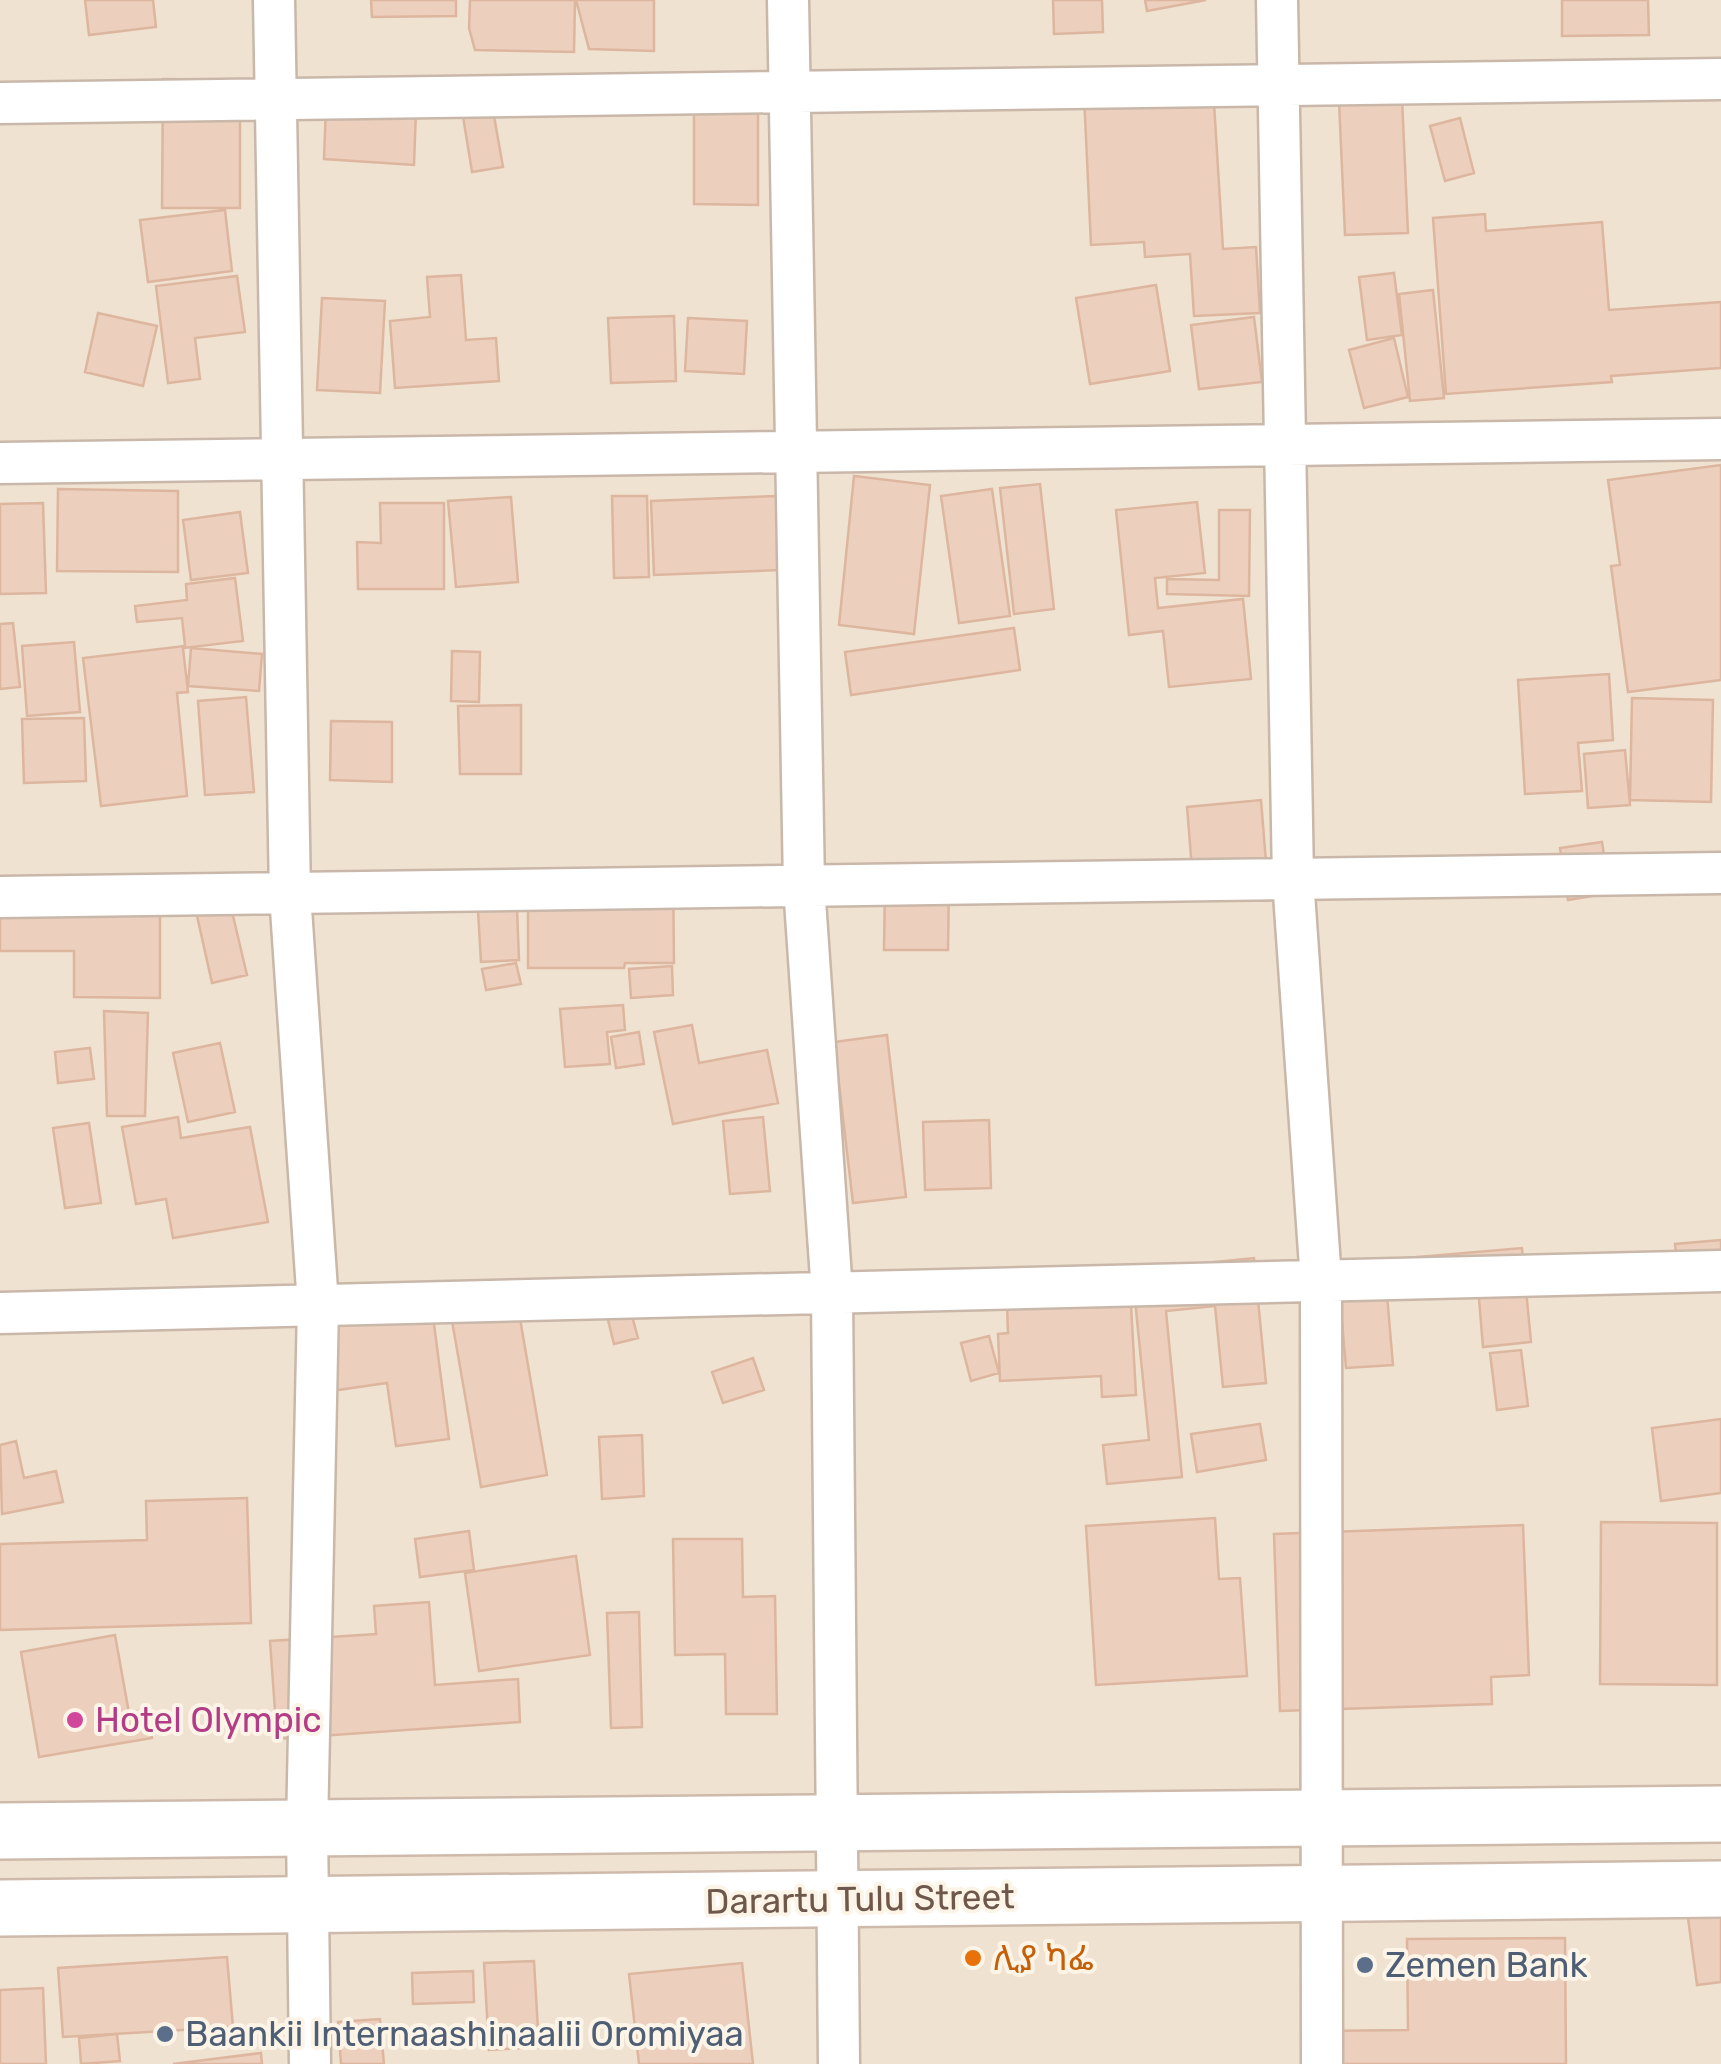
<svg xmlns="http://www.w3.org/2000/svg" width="1721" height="2064" viewBox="0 0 1721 2064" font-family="Rubik,'Noto Sans Ethiopic',sans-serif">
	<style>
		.residential { fill: #f0e2d1 }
		.building { fill: #eccfbd; stroke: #ddb69f; stroke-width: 2.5 }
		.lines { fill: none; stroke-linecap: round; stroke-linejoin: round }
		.street-casing { stroke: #c9b8aa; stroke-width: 45 }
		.secondary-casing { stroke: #cebaab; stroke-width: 60 }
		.street { stroke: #fff; stroke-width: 40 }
		.secondary { stroke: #fff; stroke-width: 55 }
		.hotel-dot { fill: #d1479c; stroke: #fdf4e8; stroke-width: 4 }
		.food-dot { fill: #e8710a; stroke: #fdf4e8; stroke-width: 4 }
		.service-dot { fill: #5c6f8a; stroke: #fdf4e8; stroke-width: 4 }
		.labels { text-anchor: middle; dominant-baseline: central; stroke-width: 8; stroke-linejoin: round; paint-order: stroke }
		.hotel-label { font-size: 35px; fill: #b23c85; stroke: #fdf4e8; text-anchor: start }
		.street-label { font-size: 35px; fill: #6e574b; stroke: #fdf4e8 }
		.food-label { font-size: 35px; fill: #c56008; stroke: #fdf4e8; text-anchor: start }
		.service-label { font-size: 35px; fill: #4e5e75; stroke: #fdf4e8; text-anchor: start }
	</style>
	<rect width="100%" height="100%" fill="#f9f0e2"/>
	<!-- residential -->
	<path class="residential" d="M0,0H1721V2064H0Z"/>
	<!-- building -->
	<path class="building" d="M85,0H153L156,27L89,35Z
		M371,0H456V16L372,17Z
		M470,0H575L574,52L475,50L469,28Z
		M576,0H654V51L589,49Z
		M1053,0H1102L1103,32L1054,34Z
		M1145,0H1206L1147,11Z
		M1562,0H1648L1649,35L1562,36Z
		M163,79L240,80V208H162Z
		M1213,87L1223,249L1256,247L1260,313L1194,316L1190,254L1145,257L1144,242L1091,245L1084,95Z
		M694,91H758V205L694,204Z
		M1402,98L1408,233L1345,235L1339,101Z
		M491,99L503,167L472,172L461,104Z
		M326,105L416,110L414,165L324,159Z
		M1460,118L1474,173L1445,181L1430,126Z
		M225,210L232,271L148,282L140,220Z
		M1485,214L1486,231L1602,222L1609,310L1721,302V368L1611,376L1612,382L1446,394L1433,218Z
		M1394,273L1402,335L1367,340L1359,277Z
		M461,275L466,340L496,338L499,381L395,388L390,321L430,317L427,277Z
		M237,276L245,332L195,338L200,379L168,383L156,286Z
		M1156,285L1170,371L1090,384L1076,298Z
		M1433,290L1444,398L1410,401L1399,294Z
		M322,298L385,301L380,393L317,390Z
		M98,313L157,326L143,386L85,372Z
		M674,316L676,381L611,383L608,318Z
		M1254,317L1262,382L1199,389L1191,325Z
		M688,318L747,321L744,374L685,371Z
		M1394,338L1408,397L1364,408L1349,350Z
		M1721,465V680L1628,692L1611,566L1620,565L1608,480Z
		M854,476L930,485L914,634L839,625Z
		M1040,484L1054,609L1014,614L1000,488Z
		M58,489L178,491V572L57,571Z
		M992,489L1010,616L959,623L941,496Z
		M612,496H647L649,577L614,578Z
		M777,496L780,570L654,575L651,501Z
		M511,497L518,582L456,587L448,501Z
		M1197,502L1205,573L1155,578L1158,608L1243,599L1251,679L1169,687L1163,631L1129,635L1116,510Z
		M43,503L46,593L0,594V504Z
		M380,503H444V589H358L357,542L381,543Z
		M1219,510H1250L1249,596L1167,594V579L1219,580Z
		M240,512L248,573L191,580L183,520Z
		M235,578L243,641L183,648L188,692L177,693L187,796L101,806L83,658L185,646L182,618L137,622L135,606L187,600L186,584Z
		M13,623L20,687L0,689V624Z
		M1014,628L1020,670L851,695L845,652Z
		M74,642L80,712L27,716L22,646Z
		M191,648L262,654L259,691L188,686Z
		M452,651L480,652L479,702L451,701Z
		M1609,674L1613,740L1578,743L1582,791L1525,794L1518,680Z
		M246,697L254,792L205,795L198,701Z
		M1632,698L1713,700L1711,802L1630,800Z
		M521,705V774H460L458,706Z
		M84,718L86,781L24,783L22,719Z
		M331,721L392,722V782L330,780Z
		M1625,750L1630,805L1588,808L1584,754Z
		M1261,800L1266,862L1192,869L1187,807Z
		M1602,842L1610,893L1568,900L1560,848Z
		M673,870L674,963H625L624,968H528V893Z
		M0,881L160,882V998L74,997V951H0Z
		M885,881L949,882L948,950H884Z
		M229,899L247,975L212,983L195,907Z
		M517,909L519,960L481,962L478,911Z
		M516,963L521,984L486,990L482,969Z
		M672,966L673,995L631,998L629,969Z
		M623,1005L625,1030L607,1032L610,1064L565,1067L560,1009Z
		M104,1011L148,1013L145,1116H107Z
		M692,1025L699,1063L767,1050L778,1103L673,1124L654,1032Z
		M639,1032L644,1064L616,1068L611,1037Z
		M887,1035L906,1197L853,1203L834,1042Z
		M220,1043L235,1112L188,1122L173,1053Z
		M90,1048L94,1079L58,1083L55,1052Z
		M178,1117L181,1138L250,1127L268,1222L173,1238L166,1199L136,1204L122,1127Z
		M763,1117L770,1191L730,1194L723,1121Z
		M989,1120L991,1188L925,1190L923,1122Z
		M89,1123L101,1203L65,1208L53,1128Z
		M1721,1240V1282L1679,1286L1675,1244Z
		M1522,1248L1531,1342L1483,1347L1478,1287L1387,1295L1393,1365L1346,1368L1337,1264Z
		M1254,1258L1266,1383L1223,1387L1215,1306L1166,1311L1182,1477L1107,1484L1103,1445L1149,1440L1132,1270Z
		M1087,1270L1089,1307L1131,1305L1136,1395L1102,1397L1101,1376L1000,1381L998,1334L1008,1333L1006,1275Z
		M626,1294L638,1338L614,1344L603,1300Z
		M518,1307L547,1475L481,1487L452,1321Z
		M432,1309L449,1439L396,1446L387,1383L331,1391L322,1323Z
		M989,1336L999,1373L971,1381L961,1343Z
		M1521,1350L1528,1406L1497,1410L1490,1353Z
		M753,1358L764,1390L723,1403L712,1372Z
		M1721,1419V1493L1661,1501L1652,1428Z
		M1260,1424L1266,1460L1197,1472L1191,1434Z
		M642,1435L644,1496L602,1499L599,1437Z
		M16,1441L24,1478L56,1471L63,1502L2,1514L0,1445Z
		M247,1498L251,1623L0,1630V1544L147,1540L146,1501Z
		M1215,1518L1219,1579L1240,1578L1247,1676L1096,1685L1086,1526Z
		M1601,1522L1717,1523V1685L1600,1684Z
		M1523,1525L1529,1675L1491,1677L1492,1704L1280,1711L1274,1534Z
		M469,1531L474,1570L420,1577L415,1539Z
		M673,1539H742L743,1597L775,1596L777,1714H726L725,1654L675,1655Z
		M576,1556L590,1655L479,1671L465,1573Z
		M429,1602L435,1685L518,1679L520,1722L277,1739L270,1641L376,1634L374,1606Z
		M639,1612L642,1727L611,1728L607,1613Z
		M115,1635L129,1713L147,1709L152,1738L39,1757L21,1652Z
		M1721,1914V1982L1697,1985L1688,1918Z
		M1565,1938L1566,2064H1319V2031L1408,2030L1407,1939Z
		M227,1957L233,2027L63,2037L58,1968Z
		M534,1961L539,2047L489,2050L484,1963Z
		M742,1963L753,2064H639L629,1974Z
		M473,1971L474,2002L413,2004L412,1973Z
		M43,1988L46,2064H0V1990Z
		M380,2019L384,2064H341L338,2022Z
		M117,2034L120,2061L81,2064L79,2038Z
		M261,2053L262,2064H173Z"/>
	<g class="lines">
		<defs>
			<path id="street" d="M274,0L290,894L318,1305L307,1828L310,2064
				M788,0L804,886L832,1293L839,2064
				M1277,0L1293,879L1321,1281L1322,2064
				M0,103L1721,79
				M0,463L1721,439
				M0,897L1721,873
				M0,1313L1721,1271"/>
			<path id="secondary" d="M0,1831L1721,1814
				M0,1908L1721,1889"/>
		</defs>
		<!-- street casing -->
		<use href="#street" class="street-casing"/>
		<!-- secondary casing -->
		<use href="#secondary" class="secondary-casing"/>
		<!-- street -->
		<use href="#street" class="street"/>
		<!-- secondary -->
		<use href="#secondary" class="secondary"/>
	</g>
	<!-- markers -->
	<circle class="hotel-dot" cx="75" cy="1720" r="10"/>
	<circle class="food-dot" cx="973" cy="1958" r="10"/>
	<g class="service-dot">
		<circle cx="1365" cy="1965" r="10"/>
		<circle cx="165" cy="2034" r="10"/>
	</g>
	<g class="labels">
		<!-- hotel labels -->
		<g class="hotel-label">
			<text x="95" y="1720">Hotel Olympic</text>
		</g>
		<!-- street labels -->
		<g class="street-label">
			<text transform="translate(860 1899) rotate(-1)">Darartu Tulu Street</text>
		</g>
		<!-- food labels -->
		<g class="food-label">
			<text x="993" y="1958">ሊያ ካፌ</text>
		</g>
		<!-- service labels -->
		<g class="service-label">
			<text x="1385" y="1965">Zemen Bank</text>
			<text x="185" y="2034">Baankii Internaashinaalii Oromiyaa</text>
		</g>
	</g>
</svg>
